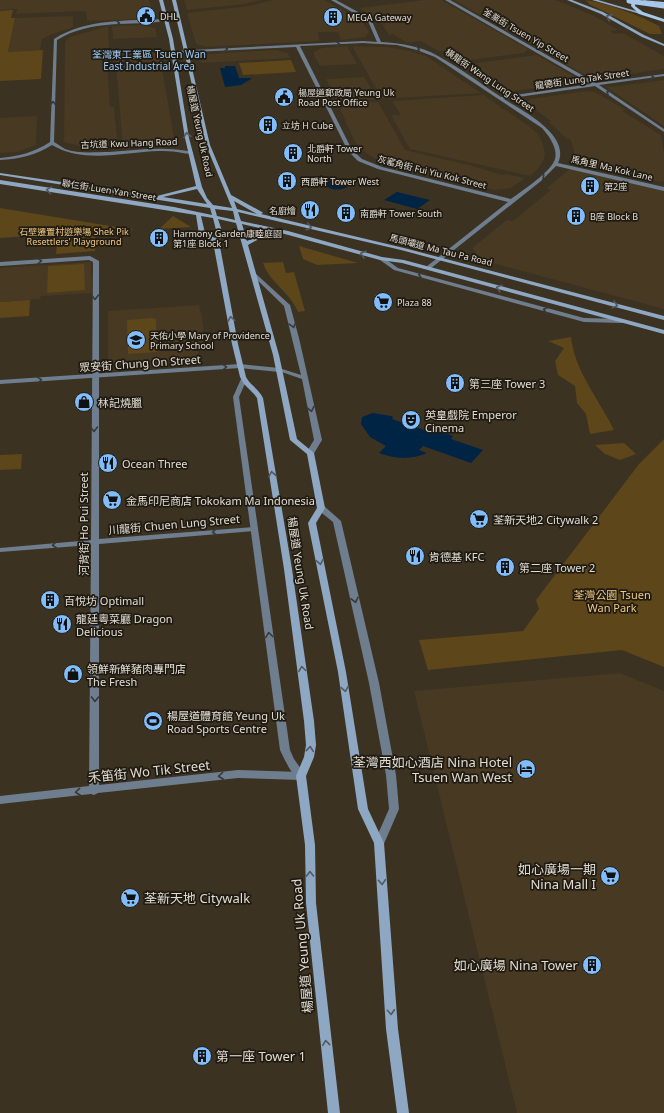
<svg xmlns="http://www.w3.org/2000/svg" width="664" height="1113" viewBox="0 0 664 1113" font-family="'Noto Sans','Noto Sans TC',sans-serif">
	<style>
		.built { fill: #473922 }
		.green { fill: #5c461a }
		.water { fill: #002444 }
		.lines { fill: none; stroke-linecap: round; stroke-linejoin: round }
		.minor { fill: #6e7e8f; fill-rule: evenodd }
		.tertiary { fill: #6e7e8f; fill-rule: evenodd }
		.secondary { fill: #8ea8c3; fill-rule: evenodd }
		.primary { fill: #a6c8eb; fill-rule: evenodd }
		.primary-bridge { stroke: #a6c8eb; stroke-width: 5 }
		.oneway { stroke: #515a62 }
		.oneway2 { stroke: #373938 }
		.labels { text-anchor: middle; dominant-baseline: central; stroke-width: 3.5; stroke-linejoin: round; paint-order: stroke }
		.far-poi-label { font-size: 9px; fill: #e1dbd0; stroke: #1f1b13; text-anchor: start }
		.far-street-label { font-size: 9px; fill: #e1dbd0; stroke: #1f1b13 }
		.far-park-label { font-size: 9px; fill: #f1c87f; stroke: #1f1b13 }
		.far-neighbourhood-label { font-size: 10px; fill: #9dcaf7; stroke: #1f1b13 }
		.street-label { font-size: 11px; fill: #e1dbd0; stroke: #1f1b13 }
		.poi-label { font-size: 11px; fill: #e1dbd0; stroke: #1f1b13; text-anchor: start }
		.park-label { font-size: 11px; fill: #f1c87f; stroke: #1f1b13 }
		.near-poi-label { font-size: 13px; fill: #e1dbd0; stroke: #1f1b13; text-anchor: end }
		.near-street-label { font-size: 13px; fill: #e1dbd0; stroke: #1f1b13 }
	</style>
	<rect width="100%" height="100%" fill="#3c3221"/>
	<!-- built -->
	<path class="built" d="M0,0H149L153,15L140,19L87,21L86,12L81,11L16,14L17,9L0,10Z
		M184,0H261L244,4L187,10Z
		M273,0H324L361,20L369,32L366,37L341,40L338,32H318L319,41L206,47L196,44L187,13L249,6Z
		M425,0H441L528,49L524,53L462,61L446,51H438L421,41L407,43L393,34L389,35L380,21L359,8Z
		M454,0H554L561,2L594,16L618,30L610,31L614,34L623,33L664,56V69L602,78L589,77Z
		M68,16L73,17V27L50,35L42,39L40,50L8,52L15,18Z
		M141,25L155,28L157,37L113,39L112,26Z
		M108,26L110,61L107,62L110,107H114L118,146L87,148L64,142L65,42L70,37Z
		M347,46L357,64L320,66L314,55V52L322,48Z
		M352,46L387,47L409,51L426,56L481,93L382,99Z
		M274,50L288,53L290,58L201,63L199,57L209,54Z
		M159,52L174,137L160,143L123,146L115,54Z
		M537,55L575,77L576,81L566,84L513,91L504,89L472,69L481,67L476,63Z
		M364,77L377,99L337,101L326,79Z
		M664,80V126L606,87L617,86Z
		M586,91L595,92L626,110L622,111L661,135L664,153V181L660,182L573,162L574,149L570,139H567L549,122L551,121L527,104L530,99Z
		M484,95L502,108L500,109H504L529,126L537,133L542,142L545,154L544,159L538,169L530,176L410,149L391,115H401L392,101Z
		M378,102L405,150L473,166L502,175L506,174L525,178L511,188L495,190L401,169L374,158L365,152L355,142L338,104Z
		M37,116L36,145L18,152L0,153V118Z
		M570,169L664,190V309L481,260L472,248L507,220L513,221L551,190L547,188Z
		M91,262L92,293L41,296L40,299L0,302V268Z
		M199,305L202,316L206,351H198L199,358L108,364V311Z
		M620,673L664,691V1113H517L414,691Z"/>
	<!-- green -->
	<path class="green" d="M586,0C609,4 639,15 659,26L662,34H650L589,4Z
		M13,10L11,18H15L8,52L43,50L41,79L0,81V11Z
		M291,60L296,72L243,75L239,63Z
		M0,208L135,230L96,232L95,251L56,254L58,234L0,238Z
		M173,216L191,227L159,229Z
		M299,246L358,263L317,265L303,259Z
		M283,262L286,273L294,272L305,311L298,312C290,292 270,283 263,263Z
		M84,264L85,290L47,293L48,266Z
		M30,300L29,316L0,318V302Z
		M151,318L156,319L157,352L128,354L127,320Z
		M571,337C575,372 599,399 614,430L590,434L586,414L577,403L575,386L558,375L555,361L564,348L548,341Z
		M664,439V667L622,650L428,670L419,640L523,631L539,609L536,600L639,464Z
		M624,443L636,454L620,460L605,454L595,445Z
		M22,454L21,469L0,470V455Z"/>
	<!-- water -->
	<path class="water" d="M225,66H235L239,78H251V79L241,85L225,87L220,68H225Z
		M335,179L346,181L350,185C343,191 332,191 325,185V182Z
		M397,192L430,200L417,209L384,200Z
		M373,413L391,416L393,417L392,419L427,431L430,428L453,436L451,439L483,450L471,463L423,446L419,450L427,453C411,460 394,459 379,453L386,446L370,437L361,424L362,417Z"/>
	<g class="lines">
		<!-- minor -->
		<path class="minor" d="M331,0H336L371,19L381,42C400,43 421,46 438,56C460,68 480,83 501,97L591,84L445,0H450L596,83L664,74V76L599,85L664,129V132L595,86L504,99C523,111 571,135 558,163L664,187V191L556,166L541,181L430,269H426V267L508,202L378,169L358,161L348,151L296,47L173,53L171,52L173,51L363,41L377,42L368,21ZM363,43L397,45L417,50L435,57L542,128C549,136 558,148 555,159C552,171 522,191 511,199L382,167L362,159L352,150L300,46Z
			M166,19L167,21C130,26 91,19 57,40L54,142C58,144 61,147 65,149C78,154 95,152 109,152C137,150 165,146 193,152V154C188,154 183,153 177,152C171,151 165,151 159,151C124,152 84,164 52,145C36,155 19,159 0,160V158C18,156 34,153 50,142L54,39C87,18 128,21 166,19Z
			M90,256L99,261V539L254,527L258,529L254,531L99,544V785L238,770L301,772L304,773L306,776L304,779L301,780L238,778L98,793L94,795L91,794L0,804V796L89,786L91,545L0,552V548L91,540L93,262L89,260L0,266V262Z
			M380,258H384L398,268L584,318L622,319L625,321L622,323L584,322L394,270L380,260Z
			M255,273L290,305L299,338L322,440L313,455H310L306,453L314,440L302,379L276,370L279,368L301,375L284,306L253,276V274Z
			M318,506H324L341,521L379,683L396,775L399,809L383,846L379,847L375,846L374,843L389,809L386,775L369,683L333,522L318,510L317,508Z"/>
		<!-- tertiary -->
		<path class="tertiary" d="M240,364L279,368L282,370L279,372L240,368L0,384V380Z
			M244,377L247,379L239,397L290,750L294,759L306,776L304,779C302,779 301,780 298,779C291,774 284,758 280,750L233,397L241,379Z"/>
		<!-- secondary -->
		<path class="secondary" d="M159,0H163L173,39L189,138L202,187L207,198L213,205L232,208L206,145L172,0H176L210,145L231,195L262,212L263,213L261,214L404,248L664,316V320L401,250L238,212L241,221L288,231L382,257L404,260L664,330V334L402,263L380,260L281,233L279,235L264,236L248,245L279,355L297,439L314,453L325,508L316,523L346,672L368,809L384,843L398,1029L409,1113H397L386,1029L374,843L358,809L338,672L308,523L317,508L307,454L290,440L273,355L236,223L218,219L223,234L219,241L238,344L246,377C250,385 259,389 263,398L292,569L314,721L316,745L314,757L306,776L315,845L316,903L340,1113H328L306,903L305,845L296,776L304,757L306,745L304,721L284,569L257,398L254,394L244,384L240,377L232,344L213,242L199,234L196,215L0,184V180L174,207L212,215L210,208L0,175V173L157,196L196,186L185,138L169,39ZM197,189L207,204L163,197ZM234,201L257,214L237,209ZM215,209L233,211L235,220L217,216ZM201,216L213,218L217,234L215,238L205,233ZM242,224L277,232L261,234L247,241Z
			M567,0H572L603,12L644,35L664,44V46L642,37L601,14Z
			M592,0H598L643,13L640,14Z"/>
		<!-- primary -->
		<path class="primary" d="M632,0H636L635,6L643,12L664,19V22L639,14L631,6Z
			M642,0L664,2V4L644,1Z"/>
		<!-- primary-bridge -->
		<path class="primary-bridge" d="M629,1L664,6"/>
	</g>
	<!-- one-way arrows -->
	<defs><path id="oneway-chevron" d="M-2-3.5L2.5 0L-2 3.5" fill="none" stroke-width="1.6" stroke-linecap="round" stroke-linejoin="round"/></defs>
	<g class="oneway">
		<use href="#oneway-chevron" transform="translate(609 17) rotate(-153)"/>
		<use href="#oneway-chevron" transform="translate(187 135) rotate(-100)"/>
		<use href="#oneway-chevron" transform="translate(49 190) rotate(-171)"/>
		<use href="#oneway-chevron" transform="translate(309 227) rotate(13)"/>
		<use href="#oneway-chevron" transform="translate(363 254) rotate(-164)"/>
		<use href="#oneway-chevron" transform="translate(499 288) rotate(-165)"/>
		<use href="#oneway-chevron" transform="translate(615 305) rotate(15)"/>
		<use href="#oneway-chevron" transform="translate(231 319) rotate(-100)"/>
		<use href="#oneway-chevron" transform="translate(272 474) rotate(-100)"/>
		<use href="#oneway-chevron" transform="translate(320 562) rotate(79)"/>
		<use href="#oneway-chevron" transform="translate(302 669) rotate(-98)"/>
		<use href="#oneway-chevron" transform="translate(345 689) rotate(81)"/>
		<use href="#oneway-chevron" transform="translate(310 749) rotate(-84)"/>
		<use href="#oneway-chevron" transform="translate(310 874) rotate(-91)"/>
		<use href="#oneway-chevron" transform="translate(382 882) rotate(86)"/>
		<use href="#oneway-chevron" transform="translate(391 1012) rotate(86)"/>
		<use href="#oneway-chevron" transform="translate(326 1043) rotate(-96)"/>
	</g>
	<g class="oneway2">
		<use href="#oneway-chevron" transform="translate(117 23) rotate(-3)"/>
		<use href="#oneway-chevron" transform="translate(337 44) rotate(-3)"/>
		<use href="#oneway-chevron" transform="translate(225 49) rotate(-3)"/>
		<use href="#oneway-chevron" transform="translate(417 49) rotate(16)"/>
		<use href="#oneway-chevron" transform="translate(651 77) rotate(-8)"/>
		<use href="#oneway-chevron" transform="translate(609 93) rotate(-146)"/>
		<use href="#oneway-chevron" transform="translate(53 104) rotate(-89)"/>
		<use href="#oneway-chevron" transform="translate(542 176) rotate(-43)"/>
		<use href="#oneway-chevron" transform="translate(39 261) rotate(-3)"/>
		<use href="#oneway-chevron" transform="translate(421 275) rotate(-165)"/>
		<use href="#oneway-chevron" transform="translate(95 297) rotate(91)"/>
		<use href="#oneway-chevron" transform="translate(546 310) rotate(-165)"/>
		<use href="#oneway-chevron" transform="translate(293 325) rotate(74)"/>
		<use href="#oneway-chevron" transform="translate(224 367) rotate(-4)"/>
		<use href="#oneway-chevron" transform="translate(39 380) rotate(-4)"/>
		<use href="#oneway-chevron" transform="translate(311 409) rotate(77)"/>
		<use href="#oneway-chevron" transform="translate(94 429) rotate(90)"/>
		<use href="#oneway-chevron" transform="translate(215 532) rotate(175)"/>
		<use href="#oneway-chevron" transform="translate(55 545) rotate(175)"/>
		<use href="#oneway-chevron" transform="translate(355 600) rotate(77)"/>
		<use href="#oneway-chevron" transform="translate(269 635) rotate(-98)"/>
		<use href="#oneway-chevron" transform="translate(95 699) rotate(91)"/>
		<use href="#oneway-chevron" transform="translate(221 776) rotate(174)"/>
		<use href="#oneway-chevron" transform="translate(78 792) rotate(174)"/>
	</g>
	<!-- icons -->
	<defs>
		<symbol id="civic-disc" viewBox="-11 -11 22 22"><circle r="9.5" fill="#80bdfa" stroke="#1f1b13"/><path d="M-.6-6.5H3V-4.5H.6V-3L4-1V1h2V6H-6V1h2V-1L-.6-3ZM-1.2 2.5V6h2.4V2.5Z" fill="#111"/></symbol>
		<symbol id="building-disc" viewBox="-11 -11 22 22"><circle r="9.5" fill="#80bdfa" stroke="#1f1b13"/><path d="M-4-6H4V6H1V3H-1V6H-4ZM-2.5-4.3h1.7v1.8h-1.7ZM.8-4.3h1.7v1.8H.8ZM-2.5-1h1.7V.8h-1.7ZM.8-1h1.7V.8H.8Z" fill="#111"/></symbol>
		<symbol id="restaurant-disc" viewBox="-11 -11 22 22"><circle r="9.5" fill="#80bdfa" stroke="#1f1b13"/><path d="M-5-6h1v4h1v-4h1v4h1v-4h1v5L-1.5 .5V6h-2V.5L-5-1ZM5-6V6H3V1.5H1.5Q1.5-4 5-6Z" fill="#111"/></symbol>
		<symbol id="supermarket-disc" viewBox="-11 -11 22 22"><circle r="9.5" fill="#80bdfa" stroke="#1f1b13"/><path d="M-6-5.5h2.5l.6 2H6L4.5 2H-2.5L-4.4-4H-6ZM-1.5 3.2a1.3 1.3 0 1 0 .1 0ZM3 3.2a1.3 1.3 0 1 0 .1 0Z" fill="#111"/></symbol>
		<symbol id="school-disc" viewBox="-11 -11 22 22"><circle r="9.5" fill="#80bdfa" stroke="#1f1b13"/><path d="M0-5L7-2L0 1L-7-2ZM-4 1L0 2.5L4 1V4Q0 6-4 4Z" fill="#111"/></symbol>
		<symbol id="shop-disc" viewBox="-11 -11 22 22"><circle r="9.5" fill="#80bdfa" stroke="#1f1b13"/><path d="M-5-2.5h2.3a2.7 3.5 0 0 1 5.4 0H5L5.5 6h-11ZM-1.5-2.5h3a1.5 2.3 0 0 0-3 0Z" fill="#111"/></symbol>
		<symbol id="theatre-disc" viewBox="-11 -11 22 22"><circle r="9.5" fill="#80bdfa" stroke="#1f1b13"/><path d="M-5-5.5Q0-4 5-5.5V0Q5 5 0 6Q-5 5-5 0ZM-3.3-2.5H-1v1.5H-3.3ZM1-2.5H3.3v1.5H1ZM-2.8 1Q0 5.5 2.8 1Z" fill="#111"/></symbol>
		<symbol id="stadium-disc" viewBox="-11 -11 22 22"><circle r="9.5" fill="#80bdfa" stroke="#1f1b13"/><path d="M0-5a6.5 5 0 1 0 0 10a6.5 5 0 1 0 0-10ZM-3.5-1.8h7v3.6h-7Z" fill="#111"/></symbol>
		<symbol id="hotel-disc" viewBox="-11 -11 22 22"><circle r="9.5" fill="#80bdfa" stroke="#1f1b13"/><path d="M-6-4.5h1.5V1H6V5H4.5V3h-9V5H-6ZM-4 0a1.8 1.8 0 1 1 3.6 0ZM.5 0V-2.5h3Q6-2.5 6 0Z" fill="#111"/></symbol>
	</defs>
	<g fill-rule="evenodd">
		<use href="#civic-disc" x="135" y="5" width="22" height="22"/>
		<use href="#building-disc" x="322" y="6" width="22" height="22"/>
		<use href="#civic-disc" x="273" y="86" width="22" height="22"/>
		<use href="#building-disc" x="257" y="114" width="22" height="22"/>
		<use href="#building-disc" x="282" y="142" width="22" height="22"/>
		<use href="#building-disc" x="276" y="170" width="22" height="22"/>
		<use href="#building-disc" x="579" y="175" width="22" height="22"/>
		<use href="#restaurant-disc" x="299" y="199" width="22" height="22"/>
		<use href="#building-disc" x="335" y="202" width="22" height="22"/>
		<use href="#building-disc" x="565" y="205" width="22" height="22"/>
		<use href="#building-disc" x="148" y="227" width="22" height="22"/>
		<use href="#supermarket-disc" x="372" y="291" width="22" height="22"/>
		<use href="#school-disc" x="125" y="329" width="22" height="22"/>
		<use href="#building-disc" x="444" y="372" width="22" height="22"/>
		<use href="#shop-disc" x="73" y="391" width="22" height="22"/>
		<use href="#theatre-disc" x="400" y="409" width="22" height="22"/>
		<use href="#restaurant-disc" x="97" y="452" width="22" height="22"/>
		<use href="#supermarket-disc" x="101" y="489" width="22" height="22"/>
		<use href="#supermarket-disc" x="468" y="508" width="22" height="22"/>
		<use href="#restaurant-disc" x="404" y="545" width="22" height="22"/>
		<use href="#building-disc" x="494" y="556" width="22" height="22"/>
		<use href="#building-disc" x="39" y="589" width="22" height="22"/>
		<use href="#restaurant-disc" x="51" y="613" width="22" height="22"/>
		<use href="#shop-disc" x="62" y="663" width="22" height="22"/>
		<use href="#stadium-disc" x="142" y="710" width="22" height="22"/>
		<use href="#hotel-disc" x="515" y="758" width="22" height="22"/>
		<use href="#supermarket-disc" x="599" y="865" width="22" height="22"/>
		<use href="#supermarket-disc" x="119" y="887" width="22" height="22"/>
		<use href="#building-disc" x="581" y="954" width="22" height="22"/>
		<use href="#building-disc" x="191" y="1045" width="22" height="22"/>
	</g>
	<g class="labels">
		<!-- far-poi labels -->
		<g class="far-poi-label">
			<text x="160" y="16">DHL</text>
			<text x="347" y="17">MEGA Gateway</text>
			<text x="298" y="92">楊屋道郵政局 Yeung Uk<tspan x="298" dy="10">Road Post Office</tspan></text>
			<text x="282" y="125">立坊 H Cube</text>
			<text x="307" y="148">北爵軒 Tower<tspan x="307" dy="10">North</tspan></text>
			<text x="301" y="181">西爵軒 Tower West</text>
			<text x="604" y="186">第2座</text>
			<text x="296" y="210" text-anchor="end">名廚燴</text>
			<text x="360" y="213">南爵軒 Tower South</text>
			<text x="590" y="216">B座 Block B</text>
			<text x="173" y="233">Harmony Garden康睦庭園<tspan x="173" dy="10">第1座 Block 1</tspan></text>
			<text x="397" y="302">Plaza 88</text>
			<text x="150" y="335">天佑小學 Mary of Providence<tspan x="150" dy="10">Primary School</tspan></text>
		</g>
		<!-- far-street labels -->
		<g class="far-street-label">
			<text transform="translate(526 35) rotate(30)">荃業街 Tsuen Yip Street</text>
			<text transform="translate(582 79) rotate(-8)">龍德街 Lung Tak Street</text>
			<text transform="translate(490 80) rotate(34)">橫龍街 Wang Lung Street</text>
			<text transform="translate(200 131) rotate(78)">楊屋道 Yeung Uk Road</text>
			<text transform="translate(129 143) rotate(-2)">古坑道 Kwu Hang Road</text>
			<text transform="translate(612 168) rotate(13)">馬角里 Ma Kok Lane</text>
			<text transform="translate(432 172) rotate(14)">灰窰角街 Fui Yiu Kok Street</text>
			<text transform="translate(109 190) rotate(9)">聯仁街 Luen Yan Street</text>
			<text transform="translate(441 250) rotate(14)">馬頭壩道 Ma Tau Pa Road</text>
		</g>
		<!-- far-park labels -->
		<g class="far-park-label">
			<text x="74" y="231">石壁遷置村遊樂場 Shek Pik<tspan x="74" dy="10">Resettlers' Playground</tspan></text>
		</g>
		<!-- far-neighbourhood labels -->
		<g class="far-neighbourhood-label">
			<text x="149" y="54">荃灣東工業區 Tsuen Wan<tspan x="149" dy="12">East Industrial Area</tspan></text>
		</g>
		<!-- street labels -->
		<g class="street-label">
			<text transform="translate(140 363) rotate(-4)">眾安街 Chung On Street</text>
			<text transform="translate(83 524) rotate(-90)">河背街 Ho Pui Street</text>
			<text transform="translate(174 524) rotate(-5)">川龍街 Chuen Lung Street</text>
			<text transform="translate(301 573) rotate(81)">楊屋道 Yeung Uk Road</text>
		</g>
		<!-- poi labels -->
		<g class="poi-label">
			<text x="469" y="383">第三座 Tower 3</text>
			<text x="98" y="402">林記燒臘</text>
			<text x="425" y="414">英皇戲院 Emperor<tspan x="425" dy="13">Cinema</tspan></text>
			<text x="122" y="463">Ocean Three</text>
			<text x="126" y="500">金馬印尼商店 Tokokam Ma Indonesia</text>
			<text x="493" y="519">荃新天地2 Citywalk 2</text>
			<text x="429" y="556">肯德基 KFC</text>
			<text x="519" y="567">第二座 Tower 2</text>
			<text x="64" y="600">百悅坊 Optimall</text>
			<text x="76" y="618">龍廷粵菜廳 Dragon<tspan x="76" dy="13">Delicious</tspan></text>
			<text x="87" y="668">領鮮新鮮豬肉專門店<tspan x="87" dy="13">The Fresh</tspan></text>
			<text x="167" y="715">楊屋道體育館 Yeung Uk<tspan x="167" dy="13">Road Sports Centre</tspan></text>
		</g>
		<!-- park labels -->
		<g class="park-label">
			<text x="612" y="594">荃灣公園 Tsuen<tspan x="612" dy="13">Wan Park</tspan></text>
		</g>
		<!-- near-poi labels -->
		<g class="near-poi-label">
			<text x="512" y="762">荃灣西如心酒店 Nina Hotel<tspan x="512" dy="15">Tsuen Wan West</tspan></text>
			<text x="596" y="869">如心廣場一期<tspan x="596" dy="15">Nina Mall I</tspan></text>
			<text x="144" y="898" text-anchor="start">荃新天地 Citywalk</text>
			<text x="578" y="965">如心廣場 Nina Tower</text>
			<text x="216" y="1056" text-anchor="start">第一座 Tower 1</text>
		</g>
		<!-- near-street labels -->
		<g class="near-street-label">
			<text transform="translate(149 771) rotate(-6)">禾笛街 Wo Tik Street</text>
			<text transform="translate(302 946) rotate(-95)">楊屋道 Yeung Uk Road</text>
		</g>
	</g>
</svg>
